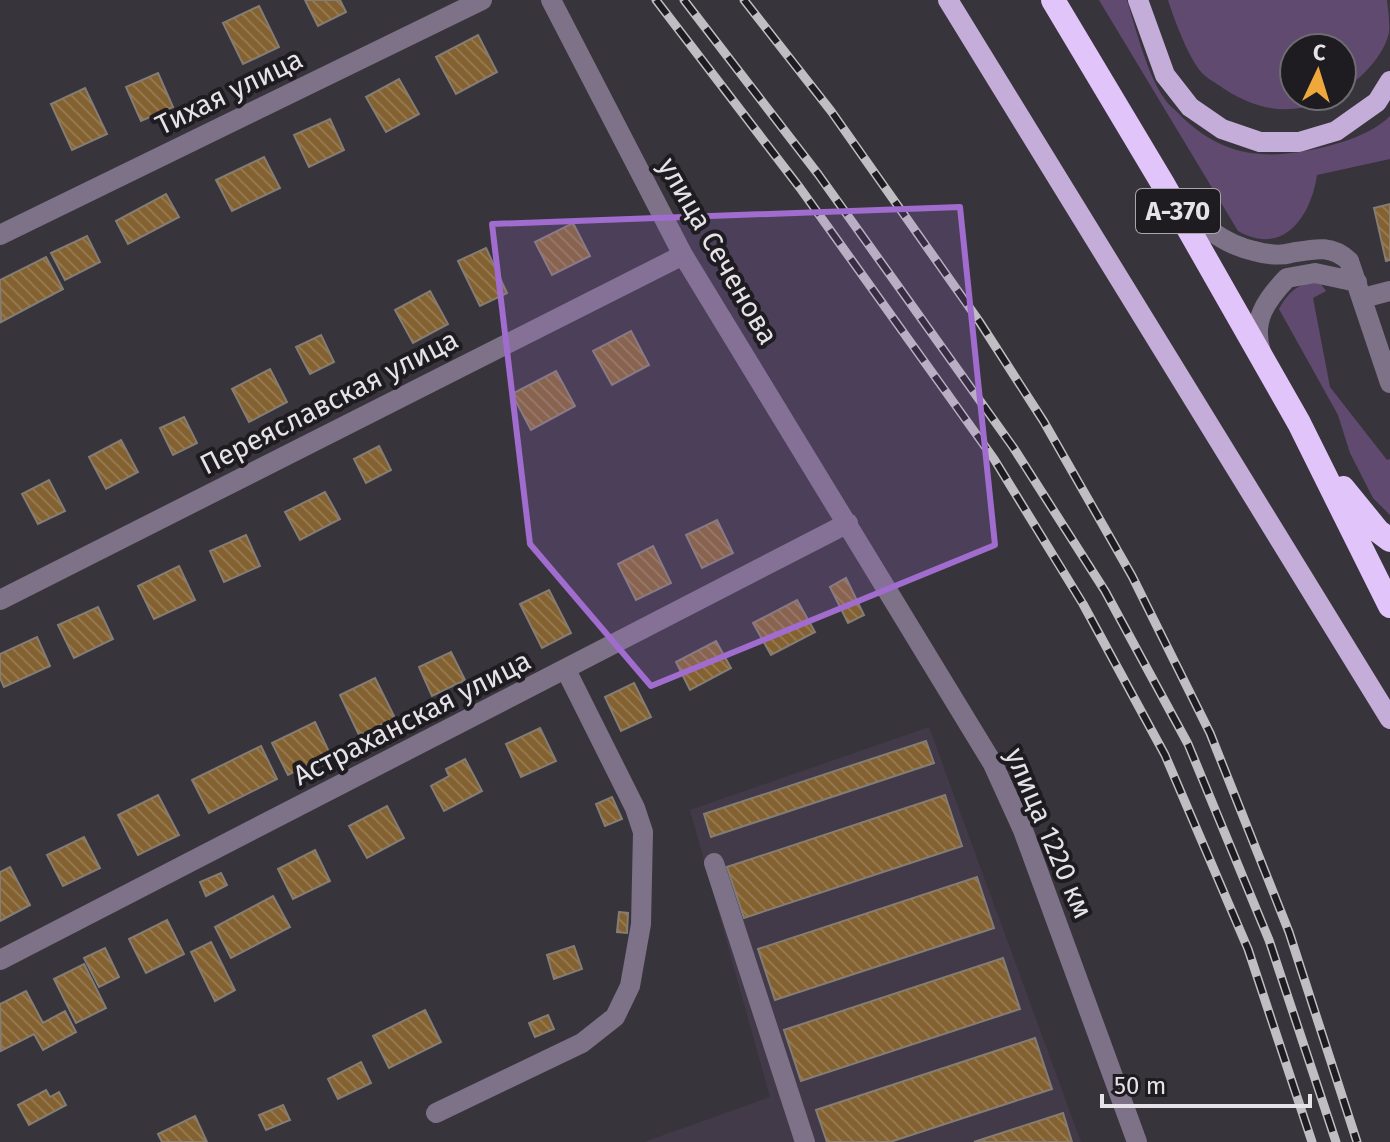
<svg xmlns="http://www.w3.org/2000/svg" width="1390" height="1142" viewBox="0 0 1390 1142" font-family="'Fira Sans',sans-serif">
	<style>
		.built { fill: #423a48 }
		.grass { fill: #604a70 }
		.building { fill: url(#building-back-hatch); stroke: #857d74; stroke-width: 2 }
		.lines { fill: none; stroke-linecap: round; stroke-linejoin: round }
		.minor { stroke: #7e7288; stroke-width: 20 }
		.major { stroke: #c5add9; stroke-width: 20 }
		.highway { stroke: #e1c4f9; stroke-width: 24 }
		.rail-casing { stroke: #c1bec3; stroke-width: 9 }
		.rail { stroke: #1e1c20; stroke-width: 6; stroke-dasharray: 18; stroke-linecap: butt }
		.marked { fill: #a06ccd; fill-opacity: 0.2; stroke: #a06ccd; stroke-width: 6; stroke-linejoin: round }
		.labels { text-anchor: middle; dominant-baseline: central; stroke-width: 8; stroke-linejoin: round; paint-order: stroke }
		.shield { fill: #1e1c20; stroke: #aaa7ac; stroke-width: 2 }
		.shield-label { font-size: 26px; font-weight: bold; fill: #e6e3e8 }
		.street-label { font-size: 28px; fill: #e6e3e8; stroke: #1e1c20 }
	</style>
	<defs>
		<pattern id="building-back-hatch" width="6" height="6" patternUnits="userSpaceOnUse" patternTransform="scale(2)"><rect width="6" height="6" fill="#836130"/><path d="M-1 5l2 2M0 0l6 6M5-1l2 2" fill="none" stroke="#95784e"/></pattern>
	</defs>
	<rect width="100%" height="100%" fill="#38343c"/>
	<!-- built -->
	<path class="built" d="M929,727L1081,1142H644L770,1097L690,810Z"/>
	<!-- grass -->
	<path class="grass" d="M1099,0H1127C1135,27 1148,76 1164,98C1168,105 1176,110 1181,116C1218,152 1256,160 1305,151C1333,146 1370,136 1390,116V159L1317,175C1311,216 1284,257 1238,231Z
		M1168,0H1387C1388,9 1390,23 1389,32C1385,54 1361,80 1342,90V48H1294V96H1332C1292,119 1253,110 1217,84C1212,81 1206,77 1202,73C1189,59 1174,19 1168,0Z
		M1318,280L1326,291L1313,298L1330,387L1387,460L1390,459V515L1373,498L1350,453L1338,415L1279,309C1289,291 1298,284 1318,280Z"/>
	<!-- building -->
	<path class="building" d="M305,0H340L346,12L318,26Z
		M259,6L279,47L243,64L223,23Z
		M478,35L497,72L456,94L436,57Z
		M158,73L173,107L141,121L126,87Z
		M399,79L419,114L386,132L366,97Z
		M85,88L107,134L72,150L51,104Z
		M330,119L344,150L309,167L294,135Z
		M264,157L280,188L232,211L216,180Z
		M166,194L179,217L128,244L116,221Z
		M1390,204V260L1386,261L1374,208Z
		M573,223L590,256L552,275L535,242Z
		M87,236L100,262L65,280L51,253Z
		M486,248L507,293L480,306L458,261Z
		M46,257L63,289L1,322L0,280Z
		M430,291L448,324L413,343L395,310Z
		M631,331L649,365L612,385L593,351Z
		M321,335L334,362L310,374L296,347Z
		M270,369L287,402L249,422L232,389Z
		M556,371L575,406L531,430L512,394Z
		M184,417L197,443L173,455L160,428Z
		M121,440L138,472L106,489L89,457Z
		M379,446L391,470L366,483L354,459Z
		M49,480L65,511L38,524L22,494Z
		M325,492L340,519L300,540L285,512Z
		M717,520L733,553L702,568L686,535Z
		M246,535L260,566L224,582L210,551Z
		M653,546L671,583L636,600L618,564Z
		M179,566L195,600L154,619L138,586Z
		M846,578L864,615L848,623L830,587Z
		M549,590L571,633L542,648L520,604Z
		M797,600L815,632L771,655L753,623Z
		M98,607L113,639L74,658L58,625Z
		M37,637L50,666L4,687L0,678V654Z
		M716,641L731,668L690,690L676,662Z
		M451,652L465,680L432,696L419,667Z
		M375,678L395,718L359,735L340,695Z
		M634,683L651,717L621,731L605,697Z
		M315,722L330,754L288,775L272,743Z
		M540,728L556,761L521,777L506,744Z
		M926,741L934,763L711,837L704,814Z
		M261,746L277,779L209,813L192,780Z
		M465,759L482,791L444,811L431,786L449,776L446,769Z
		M158,795L179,835L138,855L118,815Z
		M945,795L962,846L744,918L727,867Z
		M612,797L622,819L605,826L596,804Z
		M387,806L404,838L367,858L349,826Z
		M84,837L100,868L63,886L47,855Z
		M315,850L330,881L293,899L278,869Z
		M10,867L30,905L0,921V872Z
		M221,873L227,885L206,896L200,882Z
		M977,877L994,928L775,1000L758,949Z
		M273,896L290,927L231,958L215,927Z
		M619,912L628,913L627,933L617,932Z
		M167,920L184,954L146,973L129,939Z
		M211,942L235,990L215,1001L191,952Z
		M574,946L582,969L554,979L547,955Z
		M105,948L119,977L99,987L84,958Z
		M1003,958L1020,1009L801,1081L784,1030Z
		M84,964L106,1008L76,1023L54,979Z
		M26,991L43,1023L65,1011L76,1032L43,1050L34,1034L1,1051L0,1004Z
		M425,1010L441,1042L389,1068L373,1036Z
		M548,1015L554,1029L535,1037L529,1023Z
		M1035,1038L1052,1089L890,1142H827L816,1110Z
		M361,1062L371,1083L338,1099L328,1079Z
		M46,1090L50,1097L59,1092L66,1105L29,1125L18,1105Z
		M283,1105L290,1120L266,1130L259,1115Z
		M1063,1113L1072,1142H974Z
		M195,1116L207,1142H162L158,1134Z"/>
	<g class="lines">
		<!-- minor -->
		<path class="minor" d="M551,0L683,255L993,764L1023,830L1137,1142
			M1181,205C1203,226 1223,244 1254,251C1265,254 1280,256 1291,253C1314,249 1331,244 1349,261L1390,383
			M0,235L482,0
			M1363,298L1390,291
			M1261,352C1251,321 1266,300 1287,278L1315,273L1357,282
			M0,600L683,255
			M714,863L805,1142
			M0,960L848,523
			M436,1113L582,1043L615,1017L630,986L641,924L643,832L635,808L566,670"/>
		<!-- major -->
		<path class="major" d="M948,0L1390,719
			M1138,0L1165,75L1190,107L1222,129L1260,142H1299L1336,131L1377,102L1390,81"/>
		<!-- highway -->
		<path class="highway" d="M1053,0L1163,184L1299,423L1390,606
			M1343,488L1378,531L1390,540"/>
		<defs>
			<path id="rail" d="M656,0L800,188L994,459L1083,604L1165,755L1248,949L1312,1142
				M684,0L818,174L1013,447L1105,591L1188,744L1269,940L1336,1142
				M744,0L831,111L979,321L1044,422L1132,576L1210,733L1289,932L1357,1142"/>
		</defs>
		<!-- rail casing -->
		<use href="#rail" class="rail-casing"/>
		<!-- rail -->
		<use href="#rail" class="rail"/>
	</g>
	<!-- marked area -->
	<path class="marked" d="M960,207L995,545L651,686L530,544L492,224Z"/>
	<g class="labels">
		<!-- shield labels -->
		<rect class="shield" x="1136" y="189" width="84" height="44" rx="6"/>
		<g class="shield-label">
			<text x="1178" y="211">А-370</text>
		</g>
		<!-- street labels -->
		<g class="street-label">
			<text transform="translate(229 92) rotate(-26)">Тихая улица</text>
			<text transform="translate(718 251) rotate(60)">улица Сеченова</text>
			<text transform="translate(329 402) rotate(-27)">Переяславская улица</text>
			<text transform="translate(412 718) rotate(-27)">Астраханская улица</text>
			<text transform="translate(1049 833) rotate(67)">улица 1220 км</text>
		</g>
	</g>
	<!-- north arrow -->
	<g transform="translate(1318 72) rotate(4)"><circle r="38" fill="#1e1c20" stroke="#6e6c70" stroke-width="2"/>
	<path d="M0-6L14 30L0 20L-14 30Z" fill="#eea83c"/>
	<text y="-12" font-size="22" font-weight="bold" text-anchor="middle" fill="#e6e3e8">С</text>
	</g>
	<!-- scale -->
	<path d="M1102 1094v12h208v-12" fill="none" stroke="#e6e3e8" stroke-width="4"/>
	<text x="1114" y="1094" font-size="24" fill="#e6e3e8" stroke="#1e1c20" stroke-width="6" paint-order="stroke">50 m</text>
</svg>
